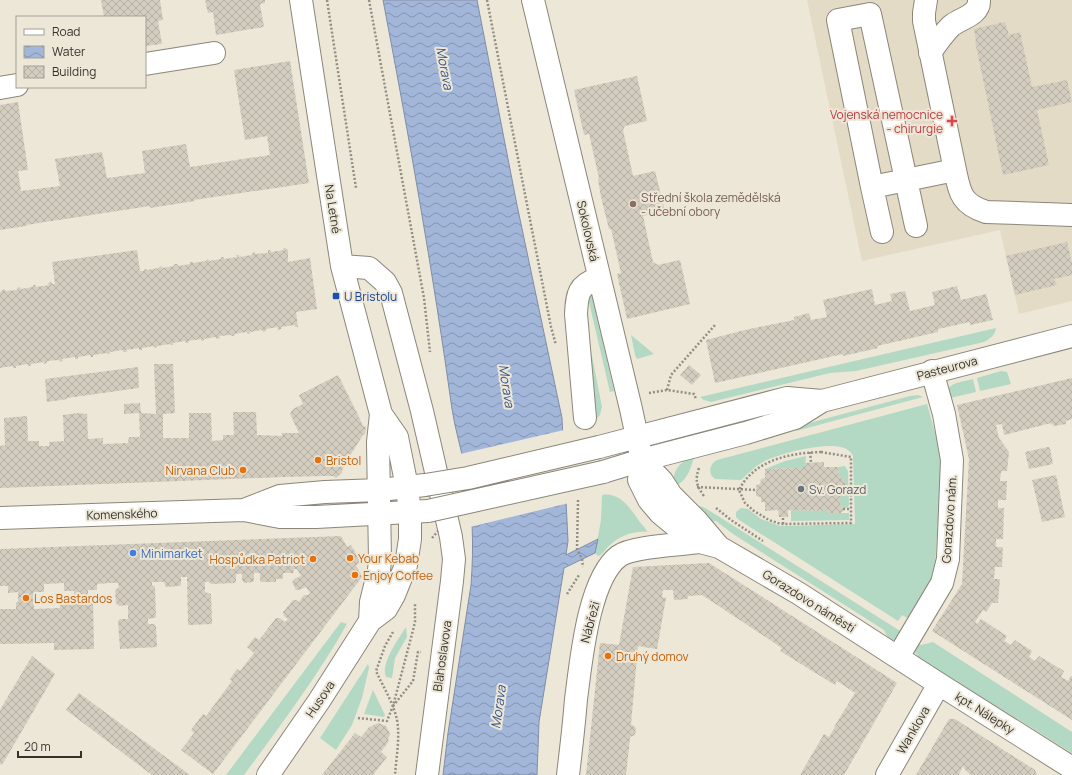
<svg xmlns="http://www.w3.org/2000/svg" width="1072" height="775" viewBox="0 0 1072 775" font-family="Manrope,sans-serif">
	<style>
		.built { fill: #e3dbc5 }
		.grass { fill: #b3d9c4 }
		.water { fill: url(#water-waves); stroke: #818ea6 }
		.pier { fill: #ede7d8 }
		.building { fill: url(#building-cross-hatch); fill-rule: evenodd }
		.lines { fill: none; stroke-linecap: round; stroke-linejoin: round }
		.minor-casing { stroke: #8b8679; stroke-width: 24 }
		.major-casing { stroke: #8b8679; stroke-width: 24 }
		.path { stroke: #928e83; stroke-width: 2.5; stroke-dasharray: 2 2; stroke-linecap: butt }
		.minor { stroke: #fff; stroke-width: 22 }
		.major { stroke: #fff; stroke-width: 22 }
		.major-bridge-casing { stroke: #8b8679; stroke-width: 24; stroke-linecap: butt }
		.path-bridge { stroke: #928e83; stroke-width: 2.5; stroke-dasharray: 2 2; stroke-linecap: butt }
		.major-bridge { stroke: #fff; stroke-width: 22 }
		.health-dot { fill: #e0444e; stroke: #ede7d8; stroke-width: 1.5 }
		.education-dot { fill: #8d6e63; stroke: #ede7d8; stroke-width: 1.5 }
		.transit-dot { fill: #1a4fb4; stroke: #ede7d8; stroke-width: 1.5 }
		.food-dot { fill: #e8710a; stroke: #ede7d8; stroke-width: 1.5 }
		.worship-dot { fill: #6b7280; stroke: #ede7d8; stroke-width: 1.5 }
		.shop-dot { fill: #3f7fe0; stroke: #ede7d8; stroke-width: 1.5 }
		.labels { text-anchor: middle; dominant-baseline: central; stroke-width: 4; stroke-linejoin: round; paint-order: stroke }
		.health-label { font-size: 12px; fill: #be3a42; stroke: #ede7d8; text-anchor: end }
		.education-label { font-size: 12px; fill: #785e54; stroke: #ede7d8; text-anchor: start }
		.street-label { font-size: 12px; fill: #34322c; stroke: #ede7d8 }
		.transit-label { font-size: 12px; fill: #164399; stroke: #ede7d8; text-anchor: start }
		.food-label { font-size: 12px; fill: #c56008; stroke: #ede7d8; text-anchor: start }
		.worship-label { font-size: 12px; fill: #5b616d; stroke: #ede7d8; text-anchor: start }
		.shop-label { font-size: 12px; fill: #366cbe; stroke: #ede7d8; text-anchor: start }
		.water-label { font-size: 13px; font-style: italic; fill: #395384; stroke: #ede7d8 }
	</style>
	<defs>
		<pattern id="water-waves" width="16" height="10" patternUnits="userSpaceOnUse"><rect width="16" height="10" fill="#a2b6da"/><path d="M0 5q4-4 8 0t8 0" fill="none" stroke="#8595b1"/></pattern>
		<pattern id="building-cross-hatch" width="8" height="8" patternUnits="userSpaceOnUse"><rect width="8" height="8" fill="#d3cdbf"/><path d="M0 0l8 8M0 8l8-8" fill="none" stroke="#b6b0a4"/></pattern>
	</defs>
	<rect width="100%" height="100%" fill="#ede7d8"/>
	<!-- built -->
	<path class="built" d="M807,0H1072V301L1019,314L1000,230L862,261Z"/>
	<!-- grass -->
	<path class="grass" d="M591,290L614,391L610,392L588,298Z
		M996,328C995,335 990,339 984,342L856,371L830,373L711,402L704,400L700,397Z
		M587,330L602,407L600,415L593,423Z
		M631,335L654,354L637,359L635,355Z
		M1001,371L1007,372L1011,384L980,391L977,378Z
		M973,379L976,392L946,399C947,396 947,391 948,389C952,382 966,381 973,379Z
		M918,395L923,397L796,431L798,426L910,396Z
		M927,404L941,454V476L935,566L931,579L925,591L913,609L914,622L902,615L898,621L739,520L736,517V512L741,508L748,509L761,519L780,526L855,524L853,456C852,454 851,452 849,451C836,438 777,454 763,462C754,467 748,474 741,480L715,479L711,475C709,469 711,463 717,460Z
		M695,454C691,467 688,481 675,486C670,470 682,461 695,454Z
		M806,456L805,467H799V468L765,469L785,461Z
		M845,466L848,471L849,505L847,508H843V507L840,506V497C849,491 846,484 839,477L838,467Z
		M602,495C618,492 629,506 637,518C640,523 644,526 647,531L646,532C633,531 619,536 609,546C605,549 603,555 598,556L595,553L601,520Z
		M695,505L703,507L710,511L905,634C893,643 890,643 884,630L733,534L716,521L707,522Z
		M824,509H827V513H849V520L791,521V510L824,511Z
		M341,622L347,624C317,677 280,726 244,775H226Z
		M406,627L407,637L395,658L392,678L386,677C380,664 399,638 406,627Z
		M916,642L921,645L933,642L1072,732V753L920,659L915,652Z
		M368,664L369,668L362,698L352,725L336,750L320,738Z
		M373,690L385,715L384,717L364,714Z"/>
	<!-- water -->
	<path class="water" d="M383,0H477L517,205L562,418L568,541L566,555L598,539L595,553L564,568L539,722L537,775H443L448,733L471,585C474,546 473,506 465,468C461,448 455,429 452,409C433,272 409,136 383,0Z"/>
	<!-- pier -->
	<path class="pier" d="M564,430L569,503L470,527L467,492L460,454Z"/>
	<!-- building -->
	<path class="building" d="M101,0H160L163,20L158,21L162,44L145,46V17H104Z
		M205,0H265V3L260,4L264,27L216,35L213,12L208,13Z
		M1005,22L1009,35L1020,32L1032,87L1067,80L1072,102L1037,110L1049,165L1003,175L975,41H976L974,29Z
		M290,61L309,183L194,200L195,201L150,208V206L26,225V226L0,230V105L18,102L28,170L18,171L21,191L60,186L55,159L102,152L107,178L145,173L142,151L186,144L190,167L270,155L267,136L245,140L234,70Z
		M637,76L647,121L625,126L623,130L633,176L655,171L665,211L643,216L653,262L658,265L680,260L690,304L627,319L617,274L621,273L611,229H609L601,197L598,179L599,178L589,134L584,135L574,90Z
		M1067,242L1072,263V275L1054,279L1057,285L1015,295L1006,256Z
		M283,248H286V250L288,249V262L310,258L317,309L296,312L298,327H295V325L281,327V329L278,330V327L266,329V331L263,332L262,330L250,332V334H247V332L234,334L235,336H232L231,335L219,336L220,338L216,339V337L204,339V340L201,341V339L188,341L189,343H186L185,341L173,343V345H170V344L157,346V347L155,348L154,346L142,348V350H139V348L126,350L127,352H123V350L110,352V354H107V353L93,355V357H91L90,355L78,357V359H75V357L62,359L63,361L60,362L59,360L47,361V363L44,364V362L31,364V366H28V364L16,366V368H13V366L0,368V292L2,291V290L5,289V291L17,290V288L20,287L21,289L33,287V285H36V287L49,285L48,283L51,282L52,284H55L52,262L137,250L140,271H144V269H146L147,270L159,268V267L162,266V268L174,266V264H177L178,266L190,264V262H193V263L206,261V260L208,259L209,261L221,259V257H224V259L237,257L236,255H239V257L252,255V253L255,252V254L268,253V250H270L271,252L284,250Z
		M957,286L961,300L986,294L993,320L970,325V322L938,329V332L877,346L878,348L843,356V354L715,383L706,340L745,330L794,320V317L809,313L811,320L827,317L823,300L872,289L875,305L892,301L890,294L905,291L910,311L935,305L932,292Z
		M154,364H173L175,413L163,414V438H189V413H211L212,441L223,440V435H234L233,412H256L257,435L282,436V433H299L290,414L293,409L303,404L299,395L338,375L359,417L363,426L366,427L365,434L363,435L346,462L342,471V473L336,478L333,476H323L284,477L0,488V446L5,445L4,418L27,416L28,441H39V446H49V442L64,441L63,415L78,413L87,414L88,439L103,438V444L128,443L129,437H140L139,413L124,414V404L140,403L141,413L156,414Z
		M689,365L701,375L692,385L680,375Z
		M138,367L139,388L67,398V399L47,402L45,379Z
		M1072,378V419L1066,421V424L1054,426L1053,424L1051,425V423L1004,435L1002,424L996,425L999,438L1009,452L1007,471H1001L1000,481H1007L1006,500H998V508H1004L1003,539H996V547H1003L1002,567H995L994,579H1000L998,603H992L986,612L983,610L975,622L977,624L981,619L1007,636L1004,641L1011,645L1015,640L1032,651L1029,657L1035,661L1039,656L1064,671L1061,677L1068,681L1071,676H1072V720L932,631L962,584L969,459L957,405Z
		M1048,447L1050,448L1053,464L1029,469L1025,452Z
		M824,462V467H838L839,477L842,478L846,484L845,491L840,497V506L843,507V512H841V513H827V509H824V511L788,510V517H779L778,510L765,511V502H761V497L756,496V485L760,484L761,479L765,478V469L799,468V467H805V463Z
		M1056,475L1065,517L1042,522L1032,480Z
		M341,536L347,547L351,545L361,562L356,565L362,577L213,774L181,750L194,733L191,730L203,714L206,716L232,681L230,679L237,669L240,671L254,653L247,647L255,637L259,640L276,618H280L285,622L288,619L284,616L283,612L293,600H296L299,602L304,595H308L310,593L306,587L299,590H296L292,582L294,579L301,576L297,569H294L293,573H283V578L282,579H276V582H262L260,580V573H254V580L253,582L244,583L242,580V574H236V581L235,583L211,584L209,582H205V592L211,594L212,624L188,625L187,577H181V585L179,586L166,587L164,582H152V585L155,587L156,617L154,618L148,619V624H154L156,626L157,647L120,649L118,621L120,619H128V605L119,606L116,603L115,590L119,587L118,583H109L97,584V590H88V600H93L94,649L54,650V643L0,644V609H16V602H18V592L8,593V586H0V549ZM64,583V591H74V601H71V604L60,605V608L34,609V592H44V584Z
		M709,563L897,683L844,775H800L824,734L829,737L835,727H834L855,693L837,681L835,685L780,651L782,648L702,595L688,596V599L674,600L673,590H663L662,597L666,598L657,649L638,646L631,724L636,728L635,735L630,737V739L626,775H586L600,643L619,645L633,567Z
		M32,656L55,674L2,765L0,764V710Z
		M79,693L190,775H152L66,710Z
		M949,719H955L1035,770L1037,775H971L965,770L963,766L959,774L961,775H916Z
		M378,723L386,726L390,734L388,740L389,741L381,752L387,757L373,775H322L355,733L361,737L370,726V727Z"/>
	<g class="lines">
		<defs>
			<path id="minor" d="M301,0L342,266L381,414L378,442L380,560L379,570L371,602L370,621
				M533,0L631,409L642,460L639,480L649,500L660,513L683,532L700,542L719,547L798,593L939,684L1072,768
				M926,0L924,13V21L955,170C960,193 961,204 986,212L1072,215
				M930,53C936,44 943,34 951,26C961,18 980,15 979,0
				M145,64L214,53
				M0,88L17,85
				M872,187L882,232
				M916,226L870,14L838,20L872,187C900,181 927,176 955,170
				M342,266L369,268L385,282L391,293L422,411L451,537L454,559L452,581L427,775
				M585,418L576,314C577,294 578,285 599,278
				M642,460L662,481L671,495L697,521L719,547
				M898,657L942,583L948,559L952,460L944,414L932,371
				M268,775L319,701L370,621L386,609L394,595L406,565L410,539V513L407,487L397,437L381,414
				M568,775C571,750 574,725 576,699C581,663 588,579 619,556C633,546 681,545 700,542
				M887,775L939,684"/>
			<path id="major" d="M599,447L787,398L822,401
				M603,472L642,460L746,433L795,418L822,401L1072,336
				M244,510L280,496L325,492L380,490L425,485
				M0,518L244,510L280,517H316L428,511"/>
		</defs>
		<!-- minor casing -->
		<use href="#minor" class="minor-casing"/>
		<!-- major casing -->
		<use href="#major" class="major-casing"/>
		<!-- path -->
		<path class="path" d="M327,0L356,188
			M369,0L424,298L430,352
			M487,0L551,327L556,345
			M667,390L671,375L715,325
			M649,393L667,390L694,394L696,399
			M810,452L811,462
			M821,452L851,457V523L781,524L769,520L754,511L745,503L739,490C754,460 790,453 821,452Z
			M699,468C695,480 696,485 704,496
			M697,487L756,490
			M578,500L577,549L582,559L583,567
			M716,508L731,520L763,541
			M843,509H851
			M783,524V517
			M567,594L579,575
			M393,632L385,646L376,671C384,689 397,708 398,728C399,744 396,760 395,775
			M393,706L413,681L418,652H421
			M358,718L387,721L393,706L412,634L415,622V604"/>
		<!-- minor -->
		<use href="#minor" class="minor"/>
		<!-- major -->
		<use href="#major" class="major"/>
		<defs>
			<path id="major-bridge" d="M425,485L468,478L599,447
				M428,511L603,472"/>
		</defs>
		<!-- major-bridge casing -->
		<use href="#major-bridge" class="major-bridge-casing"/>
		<!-- path-bridge -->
		<path class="path-bridge" d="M432,538L438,531"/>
		<!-- major-bridge -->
		<use href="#major-bridge" class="major-bridge"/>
	</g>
	<!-- markers -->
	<path class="health-dot" d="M950 115h4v4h4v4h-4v4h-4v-4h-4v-4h4z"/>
	<circle class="education-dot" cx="633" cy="204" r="4"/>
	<rect class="transit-dot" x="332" y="292" width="8" height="8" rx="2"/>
	<g class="food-dot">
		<circle cx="318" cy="460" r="4"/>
		<circle cx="243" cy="470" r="4"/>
		<circle cx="350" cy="558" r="4"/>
		<circle cx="313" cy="559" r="4"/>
		<circle cx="355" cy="575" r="4"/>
		<circle cx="26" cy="598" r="4"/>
		<circle cx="608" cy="656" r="4"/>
	</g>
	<circle class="worship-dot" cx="801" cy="489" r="4"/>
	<circle class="shop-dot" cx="133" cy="553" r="4"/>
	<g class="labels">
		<!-- health labels -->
		<g class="health-label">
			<text x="943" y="114">Vojenská nemocnice<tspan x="943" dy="14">- chirurgie</tspan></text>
		</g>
		<!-- education labels -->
		<g class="education-label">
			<text x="641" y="197">Střední škola zemědělská<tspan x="641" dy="14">- učební obory</tspan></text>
		</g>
		<!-- street labels -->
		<g class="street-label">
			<text transform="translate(333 209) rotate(81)">Na Letné</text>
			<text transform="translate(588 231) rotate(77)">Sokolovská</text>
			<text transform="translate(947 368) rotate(-15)">Pasteurova</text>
			<text transform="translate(122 514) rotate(-2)">Komenského</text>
			<text transform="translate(949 519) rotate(-86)">Gorazdovo nám.</text>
			<text transform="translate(809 601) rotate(32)">Gorazdovo náměstí</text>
			<text transform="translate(590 622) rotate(-75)">Nábřeží</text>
			<text transform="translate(442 656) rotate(-82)">Blahoslavova</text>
			<text transform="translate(320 699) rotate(-56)">Husova</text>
			<text transform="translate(985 713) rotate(32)">kpt. Nálepky</text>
			<text transform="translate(913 730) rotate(-60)">Wanklova</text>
		</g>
		<!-- transit labels -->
		<g class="transit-label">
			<text x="344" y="296">U Bristolu</text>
		</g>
		<!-- food labels -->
		<g class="food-label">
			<text x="326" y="460">Bristol</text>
			<text x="235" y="470" text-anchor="end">Nirvana Club</text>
			<text x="358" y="558">Your Kebab</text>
			<text x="305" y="559" text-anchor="end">Hospůdka Patriot</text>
			<text x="363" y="575">Enjoy Coffee</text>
			<text x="34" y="598">Los Bastardos</text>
			<text x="616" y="656">Druhý domov</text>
		</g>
		<!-- worship labels -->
		<g class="worship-label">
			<text x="809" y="489">Sv. Gorazd</text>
		</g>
		<!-- shop labels -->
		<g class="shop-label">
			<text x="141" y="553">Minimarket</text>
		</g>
		<!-- water labels -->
		<g class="water-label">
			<text transform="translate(445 68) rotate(79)">Morava</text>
			<text transform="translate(507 386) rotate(81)">Morava</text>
			<text transform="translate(498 707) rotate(-82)">Morava</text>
		</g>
	</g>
	<!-- legend -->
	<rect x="16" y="16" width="130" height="72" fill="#ede7d8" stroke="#a39f93"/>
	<rect x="24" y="29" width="20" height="6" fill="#ffffff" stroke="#a39f93"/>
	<text x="52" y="36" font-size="12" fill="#34322c">Road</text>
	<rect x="24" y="46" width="20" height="12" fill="url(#water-waves)" stroke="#a39f93"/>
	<text x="52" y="56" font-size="12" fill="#34322c">Water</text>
	<rect x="24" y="66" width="20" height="12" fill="url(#building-cross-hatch)" stroke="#a39f93"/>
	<text x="52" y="76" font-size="12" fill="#34322c">Building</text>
	<!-- scale -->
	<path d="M18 751v6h63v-6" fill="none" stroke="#34322c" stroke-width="2"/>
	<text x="24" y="751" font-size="12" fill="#34322c" stroke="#ede7d8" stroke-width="3" paint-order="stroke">20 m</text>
</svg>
